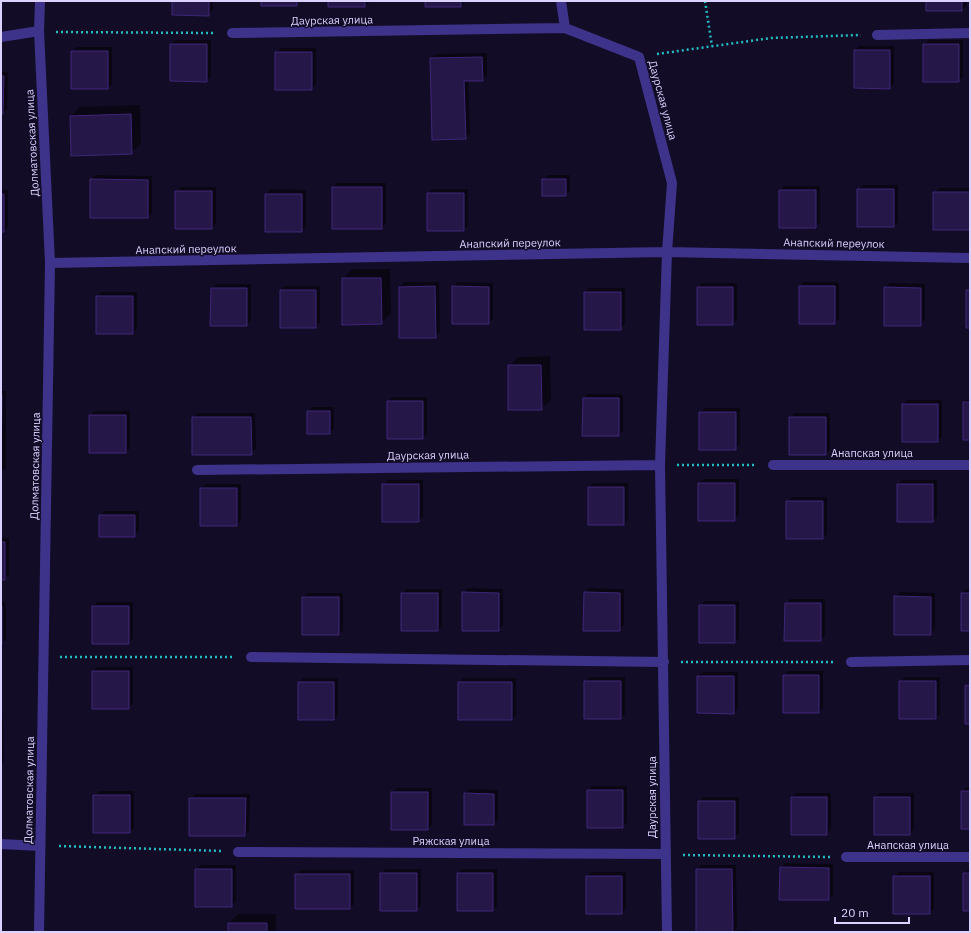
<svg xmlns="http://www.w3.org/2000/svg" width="971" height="933" viewBox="0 0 971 933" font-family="'IBM Plex Sans',sans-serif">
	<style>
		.shadow { fill: #0007 }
		.building { fill: #261749; stroke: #3e2678 }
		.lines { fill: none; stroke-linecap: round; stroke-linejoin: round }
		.path { stroke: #22bdc3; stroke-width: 2.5; stroke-dasharray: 2 3; stroke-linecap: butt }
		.lane { stroke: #3e338a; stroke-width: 10 }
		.street { stroke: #3e338a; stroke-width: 10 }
		.labels { text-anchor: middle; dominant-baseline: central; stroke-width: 3; stroke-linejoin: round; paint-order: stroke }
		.street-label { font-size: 11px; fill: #dbd2ff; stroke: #130c27 }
	</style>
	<rect width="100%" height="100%" fill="#130c27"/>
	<!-- shadow -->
	<path class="shadow" d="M173,1H213V10L208,15Z
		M329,1H369V2L364,6Z
		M426,1H465L461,6Z
		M927,1H966V6L962,10Z
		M175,40H211V76L206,81L171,44Z
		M928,40H963V77L959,81L924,45Z
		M859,46H894V83L890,88L855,51Z
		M77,47H112V84L108,88L72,51Z
		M281,48H316V85L311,89L276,53Z
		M487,53V76L483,80H468L470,134L465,138L431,59L436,54Z
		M1,72H8L7,109L3,113H1Z
		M140,105L141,144L131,153L71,116L80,107Z
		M95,175L152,176V213L148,217L91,180Z
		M548,175H570V191L565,195L543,180Z
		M337,183H386V223L382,228L333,188Z
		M863,185H898V222L894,226L858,190Z
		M785,186H820V222L815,227L780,190Z
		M181,187H216V224L211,228L176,192Z
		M939,188H970V229L934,193Z
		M271,189L306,190V226L301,231H266V194Z
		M433,189H468V225L464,230L428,193Z
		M1,190H8V227L4,231H1Z
		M352,269H390L391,314L381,323L343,279Z
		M404,282H439L440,332L435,337H400V287Z
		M457,282L493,283V319L488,323L453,287Z
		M804,282H839V318L835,323L800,286Z
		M702,283H737V319L733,324H698V287Z
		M890,283L925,284V320L920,325L885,288Z
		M216,284H251V320L246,325L212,288Z
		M285,286H320V322L316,327L281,290Z
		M589,288H625V324L620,329L585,292Z
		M101,292H137V329L132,333L97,297Z
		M550,356L551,400L541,409L509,366L518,357Z
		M1,391H6V468L1,472Z
		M588,394H623V430L619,435L584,398Z
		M392,397H427V434L423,438L388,402Z
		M969,398H970V439L964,402Z
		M907,400H942V437L938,441L903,405Z
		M312,407H334V429L330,433L308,411Z
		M705,408H740V444L735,449H700V412Z
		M95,411H130V448L126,452L90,415Z
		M197,413H255L256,449L251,454L193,418Z
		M795,413H830V450L825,454L790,418Z
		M704,479H739V515L734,520L699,483Z
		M388,480H423V517L418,521L383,485Z
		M902,480H937V517L933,521L898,484Z
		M593,483H628V520L624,524L589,487Z
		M206,484H241V520L237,525L201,488Z
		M792,497H827V534L822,538L787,502Z
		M104,511H139V531L134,536L100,516Z
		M1,538H9V574L4,579H1Z
		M468,588L503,589V625L498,630L463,593Z
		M589,588L624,589V625L619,630L585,593Z
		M407,589H442V626L438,630L402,594Z
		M966,589H970V630L962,594Z
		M900,592L935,593V629L931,634L895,597Z
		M308,593H343V630L339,634L303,597Z
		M790,599H825V636L821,640L786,604Z
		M704,601H739V638L735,642L700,606Z
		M1,602H6V639L2,643Z
		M98,602H133V638L129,643L93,606Z
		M97,667H133V704L128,708L93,671Z
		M788,671H823V708L819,712L784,675Z
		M703,672H738V708L734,713L698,676Z
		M590,677H625V714L621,718L585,682Z
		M905,677H940V714L935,718L900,682Z
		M304,678H338V715L334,719H299V682Z
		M463,678H516V715L512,719L459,683Z
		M1,718H3L4,761L1,764Z
		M592,786H627V822L623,827H588V790Z
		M967,787H970V828L962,792Z
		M397,788H432V825L427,829L392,793Z
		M469,789L498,790V820L493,824L465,794Z
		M99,791H134V828L129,832L94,796Z
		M796,793H831V829L827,834L792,797Z
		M879,793H914V829L910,834L875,797Z
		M195,794H250L249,831L245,835L190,799Z
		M704,797H739V833L734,838L699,801Z
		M785,863L833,864V895L829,899L781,868Z
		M201,865H236V901L231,906L196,869Z
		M701,865H736L737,928L735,930H750V932H696L697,869Z
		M386,869H421V905L416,910L381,873Z
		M462,869H497V906L493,910L458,874Z
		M969,869H970V910L964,874Z
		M301,870H354V904L350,908L296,874Z
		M591,872H626V908L622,913L587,876Z
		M899,872H934V909L929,913L894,876Z
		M238,914H276V932H229V923Z"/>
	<!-- building -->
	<path class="building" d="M172,1H209V16L172,15Z
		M261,1H297V6H261Z
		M328,1H365V7H328Z
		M425,1H461V7H425Z
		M926,1H962V11H926Z
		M170,44H207V82L170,81Z
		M923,44H959V82H923Z
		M854,50H890V89L854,88Z
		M71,51H108V89H71Z
		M275,52H312V90H275Z
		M482,57L483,81H464L466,139L432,140L430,58Z
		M1,76H4L3,114H1Z
		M131,114L132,154L71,156L70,116Z
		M90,179L148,180V218H90Z
		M542,179H566V196H542Z
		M332,187H382V229H332Z
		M857,189H894V227H857Z
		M779,190H816V228H779Z
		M175,191H212V229H175Z
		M933,192H970V230H933Z
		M427,193H464V231H427Z
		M1,194H4V232H1Z
		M265,194H302V232H265Z
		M342,278H381L382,324L342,325Z
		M435,286L436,338H399V287Z
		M452,286L489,287V324H452Z
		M799,286H835V324H799Z
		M697,287H733V325H697Z
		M884,287L921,288V326H884Z
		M211,288H247V326H210Z
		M280,290H316V328H280Z
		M966,290H970V328H966Z
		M584,292H621V330H584Z
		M96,296H133V334H96Z
		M508,365H541L542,410H508Z
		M1,395H2L1,473Z
		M583,398H619V436H582Z
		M387,401H423V439H387Z
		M963,402H970V440H963Z
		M902,404H938V442H902Z
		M307,411H330V434H307Z
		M699,412H736V450H699Z
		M89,415H126V453H89Z
		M192,417H251L252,455H192Z
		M789,417H826V455H789Z
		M698,483H735V521H698Z
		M382,484H419V522H382Z
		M897,484H933V522H897Z
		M588,487H624V525H588Z
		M200,488H237V526H200Z
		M786,501H823V539H786Z
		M99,515H135V537H99Z
		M1,542H5V580H1Z
		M462,592L499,593V631H462Z
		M584,592L620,593V631H583Z
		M401,593H438V631H401Z
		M961,593H970V631H961Z
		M894,596L931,597V635H894Z
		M302,597H339V635H302Z
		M785,603H821V641H784Z
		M699,605H735V643H699Z
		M1,606H2V644H1Z
		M92,606H129V644H92Z
		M92,671H129V709H92Z
		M783,675H819V713H783Z
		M697,676H734V714L697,713Z
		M584,681H621V719H584Z
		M899,681H936V719H899Z
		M298,682H334V720H298Z
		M458,682H512V720H458Z
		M965,685L970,686V724H965Z
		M587,790H623V828H587Z
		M961,791H970V829H961Z
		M391,792H428V830H391Z
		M464,793L494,794V825H464Z
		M93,795H130V833H93Z
		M791,797H827V835H791Z
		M874,797H910V835H874Z
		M189,798H246L245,836H189Z
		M698,801H735V839H698Z
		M780,867L829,868V900H779Z
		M195,869H232V907H195Z
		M696,869H732L733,932H696Z
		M380,873H417V911H380Z
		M457,873H493V911H457Z
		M963,873H970V911H963Z
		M295,874H350V909H295Z
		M586,876H622V914H586Z
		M893,876H930V914H893Z
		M228,923H267V932H228Z"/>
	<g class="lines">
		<!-- path -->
		<path class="path" d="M705,1L712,46
			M56,32L215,33
			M657,54L771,38L861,35
			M677,465H756
			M60,657H235
			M681,662H834
			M59,846L222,851
			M683,855L830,857"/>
		<!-- lane -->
		<path class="lane" d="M1,844L40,846"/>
		<!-- street -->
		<path class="street" d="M561,1L565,28
			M232,33L565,28L639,57L672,183L667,252L660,465L667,932
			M877,35L970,33
			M1,37L39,31
			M50,263L667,252L970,258
			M773,465H970
			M197,470L660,465
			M251,657L664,662
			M851,662L970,660
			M238,852L665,854
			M846,857H970
			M39,932L50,263L39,31L40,1"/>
	</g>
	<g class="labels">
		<!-- street labels -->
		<g class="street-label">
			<text transform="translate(332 20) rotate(-1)">Даурская улица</text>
			<text transform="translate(663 100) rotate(75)">Даурская улица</text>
			<text transform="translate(32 143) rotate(-93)">Долматовская улица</text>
			<text transform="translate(510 243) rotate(-1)">Анапский переулок</text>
			<text transform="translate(834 243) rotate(1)">Анапский переулок</text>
			<text transform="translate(186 249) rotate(-1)">Анапский переулок</text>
			<text x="872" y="453">Анапская улица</text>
			<text transform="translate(428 455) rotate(-1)">Даурская улица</text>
			<text transform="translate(35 466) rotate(-89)">Долматовская улица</text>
			<text transform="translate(29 790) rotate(-89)">Долматовская улица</text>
			<text transform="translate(652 797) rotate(-90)">Даурская улица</text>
			<text x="451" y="841">Ряжская улица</text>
			<text x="908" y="845">Анапская улица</text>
		</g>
	</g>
	<!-- border -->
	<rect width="971" height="933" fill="none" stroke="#dbd2ff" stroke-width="4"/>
	<!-- scale -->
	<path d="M835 917v6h74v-6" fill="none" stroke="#dbd2ff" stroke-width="2"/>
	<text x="841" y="917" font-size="12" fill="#dbd2ff" stroke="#130c27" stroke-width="3" paint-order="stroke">20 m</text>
</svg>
